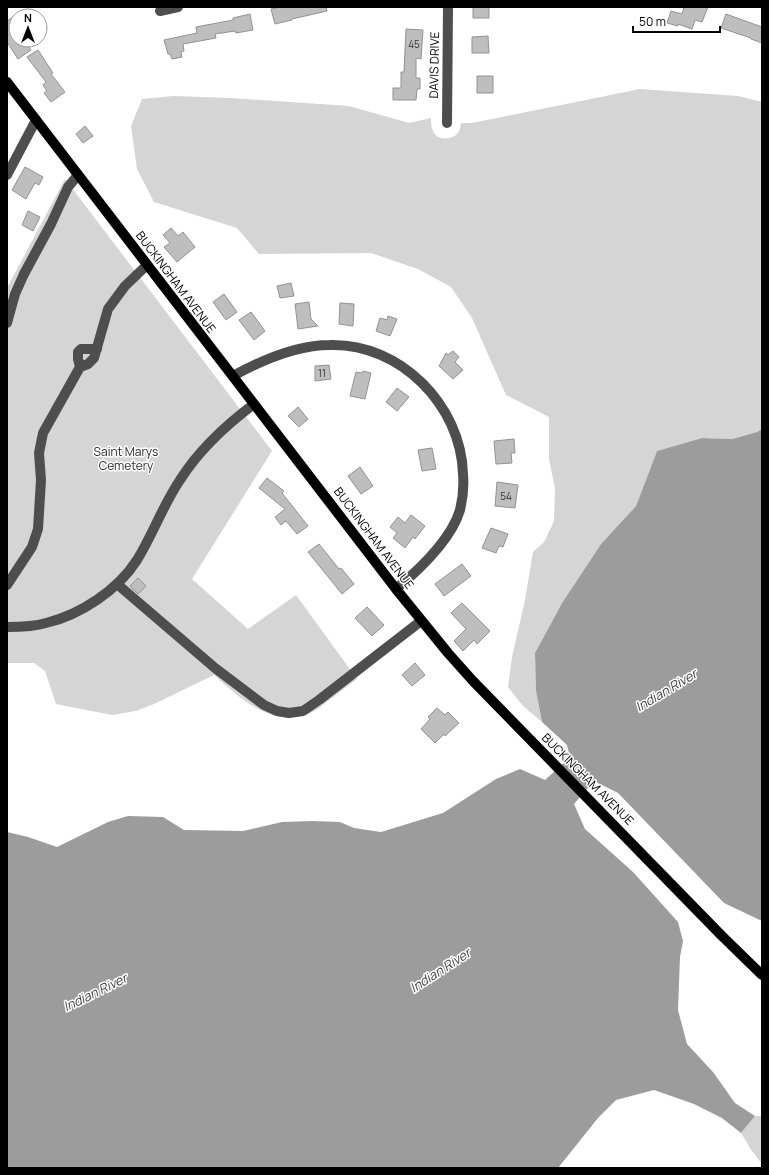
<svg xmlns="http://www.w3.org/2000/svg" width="769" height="1175" viewBox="0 0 769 1175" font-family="Manrope,sans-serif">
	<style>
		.green { fill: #d5d5d5 }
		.water { fill: #9c9c9c }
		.building { fill: #bebebe; stroke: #929292 }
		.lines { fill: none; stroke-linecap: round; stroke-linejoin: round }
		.minor { stroke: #4e4e4e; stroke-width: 10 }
		.major { stroke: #000; stroke-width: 10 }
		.labels { text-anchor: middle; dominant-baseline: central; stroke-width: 3; stroke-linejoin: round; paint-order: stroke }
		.number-label { font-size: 10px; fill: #303030 }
		.street-label { font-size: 12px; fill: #000; stroke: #fff }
		.park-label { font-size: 12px; fill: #2c2c2c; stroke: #fff }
		.water-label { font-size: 13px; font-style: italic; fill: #3d3d3d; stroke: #fff }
	</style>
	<rect width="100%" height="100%" fill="#fff"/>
	<!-- green -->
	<path class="green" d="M640,89L738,96L762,102V429L757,432L731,439L702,438L657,451L636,506L601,544L562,603L535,653L536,691L542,722L523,706L508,687L512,657L525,600L533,552L544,542L554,521L555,489L549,459V417L506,395L472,318L451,287L418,269L371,253L259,254L237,228L154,202L137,169L131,126L142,99L173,96L230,98L349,106L409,123L431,118C431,123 431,128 434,133C438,140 450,140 456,135C460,132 460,128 461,123H472Z
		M65,179L272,451L192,579L248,629L296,595L357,679C347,686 338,694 328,701C323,705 318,709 313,712C273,730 241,699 214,675L154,704L136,711L112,715L56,704L45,671L34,663H7V288Z
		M755,1116H762V1164L752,1151L741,1133Z"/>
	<!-- water -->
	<path class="water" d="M762,429V921L724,903L618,793L594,781L574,804L585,829L633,872L678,922L683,941L680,957L678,1010L687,1044L713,1072L735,1103L755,1116L741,1133L722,1118L694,1104L654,1090L616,1100L598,1118L558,1168H7V832L28,837L57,847L108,822L128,816L163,817L184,830L243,831L282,822L312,821L340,822L354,828L381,832L443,813L496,779L520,769L545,780L568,759L569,753L567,745L542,722L536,691L535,653L562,603L601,544L636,506L657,451L702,438L732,439L757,432Z"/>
	<!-- building -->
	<path class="building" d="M281,7H326L327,11L292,19V20L275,24L271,9Z
		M473,7H489V18H473Z
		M684,7H708L702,22L695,20L692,29L678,24V26L667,23L671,11L682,14Z
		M250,14L253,30L236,33L235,31L215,34L216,38L183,44L184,51L181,52L182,57L172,59L170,54H168L164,40L197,33L196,27L233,20V18Z
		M726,14L762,27V43L751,39V38L721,28Z
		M13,17L16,22V40H24L31,50L18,59L7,42V21Z
		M406,29L423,30L421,59L416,58V78H420V89H417L416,100H393V88H401V72H404Z
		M488,36L489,53H472V37Z
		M38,50L53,73L51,74L65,92L51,102L44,93L47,91L43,85L46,82L27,57Z
		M477,76H493V93H477Z
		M85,126L93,136L83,143L76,134Z
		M25,167L43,177L39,185L35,183L26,199L12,190Z
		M28,211L40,217L33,231L22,225Z
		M171,228L178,236L183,232L195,247L177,262L164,247L170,243L163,235Z
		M291,283L294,296L280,298L277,286Z
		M224,294L237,312L226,320L213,302Z
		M309,302L311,319L318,326L298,329L295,304Z
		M340,303L354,304L353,326L339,324Z
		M251,312L265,331L254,340L239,320Z
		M388,316L397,319L390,336L376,331L380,318L387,320Z
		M453,351L459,357L455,362L463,370L453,379L439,366L446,353L448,355Z
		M329,365L331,379L315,381V366Z
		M363,371L371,373L365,399L350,396L356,372L362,373Z
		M397,388L409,397L397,411L386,402Z
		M298,407L308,419L299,427L288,416Z
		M514,439L515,453H511L512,463L496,464L494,441Z
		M432,448L436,469L422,471L418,450Z
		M360,467L373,486L361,494L348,476Z
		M267,478L284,491L282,493L308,526L297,534L286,521L281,525L275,517L285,509L259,488Z
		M497,482L518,485L515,508L495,506Z
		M411,515L425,526L415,539L413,537L405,548L393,538L397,533L390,527L398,517L405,523Z
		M491,528L508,534L503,547L499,546L496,553L482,548Z
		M319,544L339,569L341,568L354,584L342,594L308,552Z
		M462,564L471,576L444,596L435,584Z
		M138,578L146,586L138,594L130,586Z
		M462,603L490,631L477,644L474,640L463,651L454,641L466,629L451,613Z
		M367,607L384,625L372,636L355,618Z
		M415,663L425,675L412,686L402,675Z
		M437,708L445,715L448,712L459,723L445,736L444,734L435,743L421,729L430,719L428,717Z"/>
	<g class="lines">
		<!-- minor -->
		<path class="minor" d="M160,11L178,7
			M447,123L448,7
			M7,175L36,120
			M7,323L15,294L24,274L51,224L68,187L78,175
			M80,367L78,359V352L81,349H97
			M233,376C262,360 296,345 330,345C400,343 461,405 463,474C464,486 463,498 460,510C451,540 420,569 396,589
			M117,584L215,668L264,705L277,711L289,713L303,711L319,700L421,621
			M7,585L32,547L38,529L41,480L39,453L43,433L80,367L88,364L94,358L108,309L125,286L147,265
			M7,627C20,627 33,627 46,623C80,615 118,590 137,560C153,534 163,505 180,480C199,450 226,425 254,404"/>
		<!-- major -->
		<path class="major" d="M7,82L396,589L448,653L473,681L722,936L762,975"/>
	</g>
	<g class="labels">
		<!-- number labels -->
		<g class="number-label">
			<text x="414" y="44">45</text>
			<text x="322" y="373">11</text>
			<text x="506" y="496">54</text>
		</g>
		<!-- street labels -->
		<g class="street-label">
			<text transform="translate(434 65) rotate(-89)">DAVIS DRIVE</text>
			<text transform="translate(176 282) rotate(53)">BUCKINGHAM AVENUE</text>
			<text transform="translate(374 538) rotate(53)">BUCKINGHAM AVENUE</text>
			<text transform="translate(588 779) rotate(45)">BUCKINGHAM AVENUE</text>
		</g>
		<!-- park labels -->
		<g class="park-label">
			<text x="126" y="451">Saint Marys<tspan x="126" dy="14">Cemetery</tspan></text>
		</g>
		<!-- water labels -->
		<g class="water-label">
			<text transform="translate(666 690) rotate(-31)">Indian River</text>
			<text transform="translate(440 970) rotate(-33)">Indian River</text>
			<text transform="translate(95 992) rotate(-26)">Indian River</text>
		</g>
	</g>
	<!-- border -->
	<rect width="769" height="1175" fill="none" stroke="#000000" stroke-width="16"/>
	<!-- north arrow -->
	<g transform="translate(28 28)"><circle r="19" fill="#ffffff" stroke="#999999"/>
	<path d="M0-3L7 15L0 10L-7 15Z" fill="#000000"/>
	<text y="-6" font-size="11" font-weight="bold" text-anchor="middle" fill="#000000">N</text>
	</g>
	<!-- scale -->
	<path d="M633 26v6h87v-6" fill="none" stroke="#000000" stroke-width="2"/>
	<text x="639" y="26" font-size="12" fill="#000000" stroke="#ffffff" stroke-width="3" paint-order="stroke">50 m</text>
</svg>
